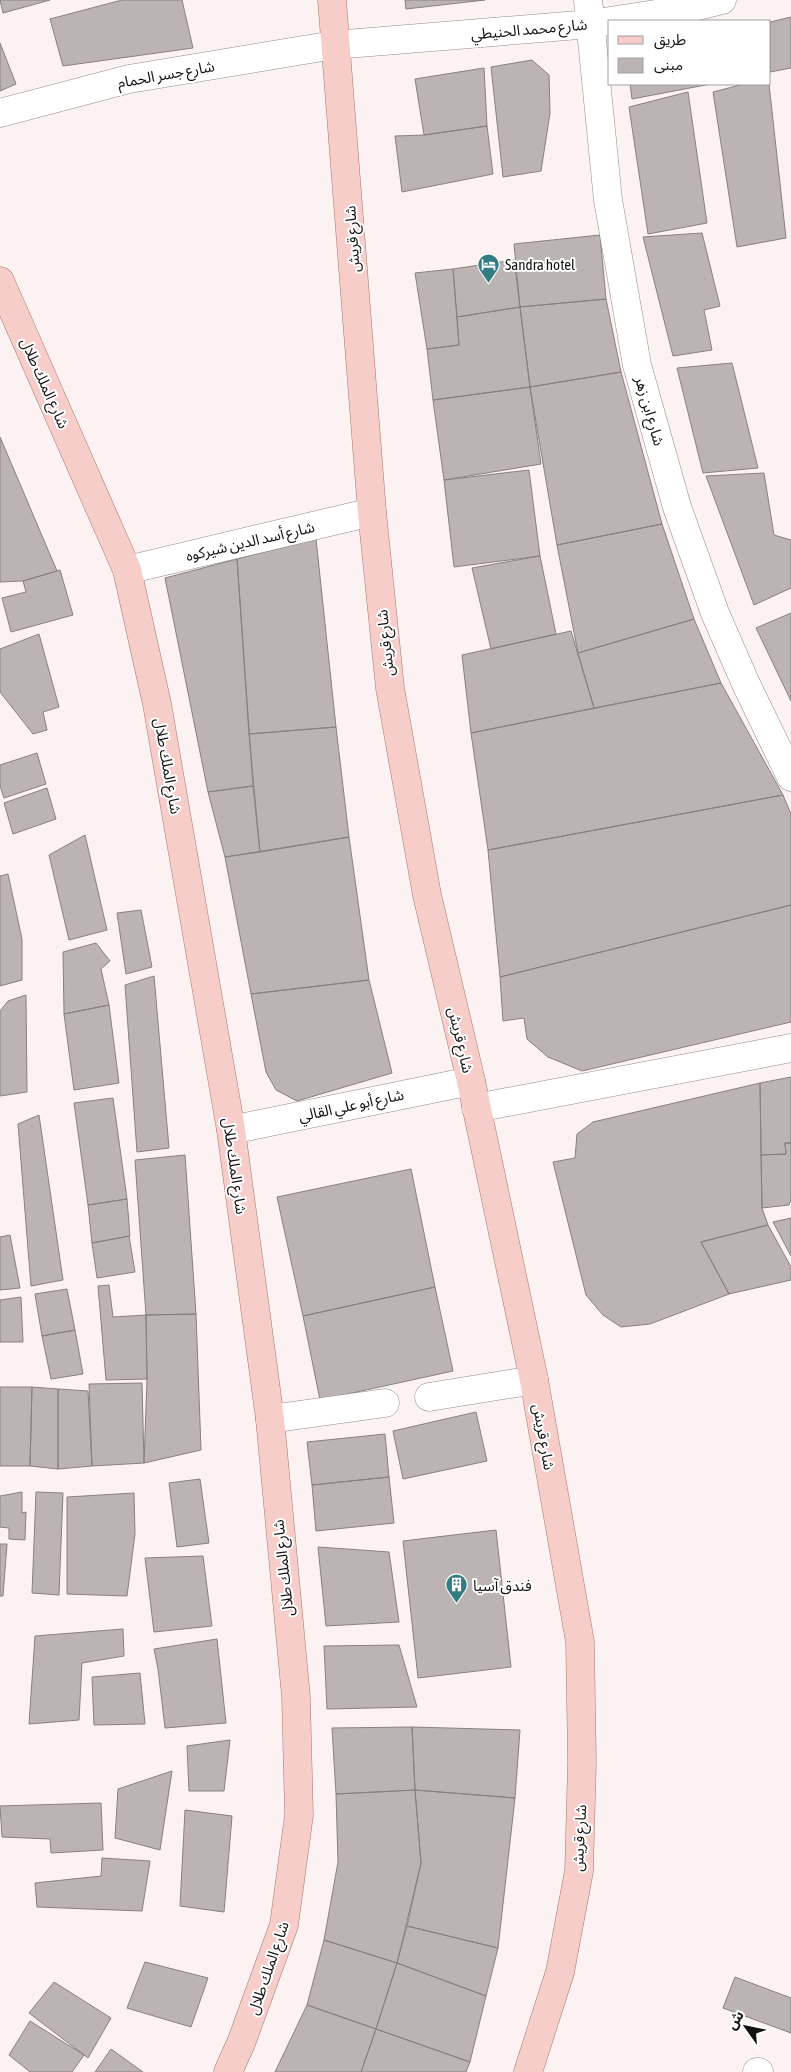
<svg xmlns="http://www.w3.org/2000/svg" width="791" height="2072" viewBox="0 0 791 2072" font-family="'Asap Condensed','Noto Sans Arabic',sans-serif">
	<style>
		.building { fill: #bcb4b3; stroke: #888180 }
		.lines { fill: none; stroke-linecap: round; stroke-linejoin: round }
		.minor-casing { stroke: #938b8a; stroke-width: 29 }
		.major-casing { stroke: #a47671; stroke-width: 29 }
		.minor { stroke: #fff; stroke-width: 28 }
		.major { stroke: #f7cdc9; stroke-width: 28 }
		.labels { text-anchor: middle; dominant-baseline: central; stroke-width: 4; stroke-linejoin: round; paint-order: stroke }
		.street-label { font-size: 15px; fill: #141211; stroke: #fff }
		.poi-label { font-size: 15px; fill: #141211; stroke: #fff; text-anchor: start }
	</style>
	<rect width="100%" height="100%" fill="#fbf2f1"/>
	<!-- building -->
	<path class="building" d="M0,0H50L3,13Z
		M122,0H182L193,48L63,66L50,19Z
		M405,0H485L406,9Z
		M791,17V68L770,72V22Z
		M0,43L16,84L0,91Z
		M532,60L549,75L550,113L541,171L503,177L491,67Z
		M484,68L487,126L424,135L415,79Z
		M630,84H711L632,99Z
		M744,84H769L786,238L737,247L713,92Z
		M688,92L707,223L648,234L629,107Z
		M487,126L493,174L402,192L395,136L424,135Z
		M702,233L720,306L704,310L712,350L673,356L643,237Z
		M600,235L606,299L520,307L514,244Z
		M514,260L520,307L457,317L453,269Z
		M453,269L459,345L427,349L415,273Z
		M606,299L621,372L530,387L520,307Z
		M520,307L530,387L433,400L427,349L459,345L457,317Z
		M732,363L758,468L703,473L677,368Z
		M621,372L662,524L557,545L530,387Z
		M530,387L541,464L444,480L433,400Z
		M0,437L57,571L23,581L0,582Z
		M529,470L540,556L454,567L444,480Z
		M764,473L774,535L791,540V588L754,605L706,476Z
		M662,524L694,619L578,653L557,545Z
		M316,539L336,727L249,734L237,559Z
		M540,556L556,634L491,649L472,568Z
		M237,559L253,786L208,792L165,578Z
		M60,570L73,615L11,632L2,598L26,592L23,581Z
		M791,613V701L756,628Z
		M694,619L721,683L594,708L578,653Z
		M571,631L594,708L471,733L462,655Z
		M39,634L59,707L43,712L47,730L33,734L0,692V649Z
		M721,683L783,795L488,850L471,733Z
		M336,727L349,837L260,852L249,734Z
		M37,753L46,784L4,798L0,786V765Z
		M253,786L260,852L225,857L208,792Z
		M47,788L56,819L13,834L4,803Z
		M783,795L791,814V905L500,977L488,850Z
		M85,835L107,930L69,940L49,855Z
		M349,837L369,980L251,994L225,857Z
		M8,874L22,939V980L0,986V876Z
		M791,905V1022L582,1071L548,1057L527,1039L524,1018L503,1021L500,977Z
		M141,910L152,967L126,974L117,913Z
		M96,943L110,961L101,969L109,1005L64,1014L63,952Z
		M154,976L169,1148L137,1152L125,985Z
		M369,980L392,1073L297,1101L276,1090L266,1072L251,994Z
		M26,995L27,1092L0,1096V1011L8,1001Z
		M109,1005L119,1083L74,1090L64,1014Z
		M791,1077V1143H785L786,1154L761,1155L760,1083Z
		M760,1083L762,1208L768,1225L701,1242L729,1294L650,1324L621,1327L603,1315L586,1295L553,1162L575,1158L577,1134L593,1122Z
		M113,1098L127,1199L88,1205L74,1103Z
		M39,1115L63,1280L31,1286L18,1124Z
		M785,1143H791V1199L789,1205L762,1208L761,1155L786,1154Z
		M185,1155L196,1314L146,1315L135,1160Z
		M411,1169L435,1287L303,1316L277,1197Z
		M127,1199L130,1236L92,1243L88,1205Z
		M791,1218V1256L773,1222Z
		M768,1225L791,1267V1280L729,1294L701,1242Z
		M10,1235L20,1288L0,1290V1237Z
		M129,1236L135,1272L97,1278L92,1243Z
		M109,1285L113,1317L146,1315L147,1379L106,1380L98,1286Z
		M435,1287L453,1371L320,1400L303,1316Z
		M67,1289L75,1330L42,1336L35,1294Z
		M21,1297L23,1342H0V1300Z
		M196,1314L201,1450L144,1463L147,1379L146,1315Z
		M75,1330L83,1374L51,1379L42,1336Z
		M142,1383L144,1463L92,1466L89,1384Z
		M0,1387H32L30,1466H0Z
		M32,1387L58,1389V1469L30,1466Z
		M58,1389L88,1391L92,1466L58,1469Z
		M476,1412L487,1461L403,1479L393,1431Z
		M385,1434L389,1477L312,1485L307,1442Z
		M389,1477L394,1523L316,1531L312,1485Z
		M200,1479L209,1543L177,1547L169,1483Z
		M22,1492V1513L26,1512L25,1540L9,1539V1528L0,1527V1496Z
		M36,1492L63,1493L59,1595L32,1593Z
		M134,1493L135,1534L127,1596L67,1594V1497Z
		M496,1530L511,1667L418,1678L403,1541Z
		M0,1544H7L3,1596H0Z
		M318,1547L389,1552L399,1622L326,1626Z
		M203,1556L212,1626L154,1632L145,1558Z
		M123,1629L124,1656L82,1663L79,1720L29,1724L35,1636Z
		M217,1639L226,1723L165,1728L158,1669L154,1649Z
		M399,1645L417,1707L327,1709L324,1646Z
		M140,1673L145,1724L94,1725L92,1677Z
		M412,1727L415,1790L336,1794L332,1728Z
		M412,1727L520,1730L515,1798L415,1790Z
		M230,1740L224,1791H189L187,1746Z
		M172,1771L160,1850L115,1838L118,1789Z
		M415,1790L515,1798L498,1948L407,1926L421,1863Z
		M415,1790L421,1863L397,1963L324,1940L338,1862L336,1794Z
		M101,1803L103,1850L51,1853L50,1839L2,1837L0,1806Z
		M185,1810L232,1816L224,1912L180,1906Z
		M102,1858L150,1861L142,1911L37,1907L35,1883L101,1876Z
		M407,1926L498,1948L486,1996L397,1963Z
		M324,1940L397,1963L376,2029L307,2005Z
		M145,1962L208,1978L191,2027L127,2008Z
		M397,1963L486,1996L470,2062L376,2029Z
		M735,1977L791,1998V2033L723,2008Z
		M54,1982L111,2018L88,2058L29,2013Z
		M307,2005L376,2029L361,2072H275Z
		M30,2021L84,2055L72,2072H30L9,2055Z
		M376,2029L470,2062L466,2072H361Z
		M111,2049L143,2072H95Z"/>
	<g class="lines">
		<defs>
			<path id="minor" d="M588,0L608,200L637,365L677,507L715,613L746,684L791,777
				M0,113L129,79L334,45L591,24L682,10L722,0
				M127,570L372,512
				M476,1108L791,1048
				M231,1130L471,1081
				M429,1397L534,1380
				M270,1419L385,1403
				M757,2072H759"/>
			<path id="major" d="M332,0L372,512L390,688L427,895L471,1081L534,1380L580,1642L582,1762L579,1871L560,1972L528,2072
				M0,281L127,570L157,704L231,1130L270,1419L296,1697L299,1815L284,1925L241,2043L228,2072"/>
		</defs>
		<!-- minor casing -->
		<use href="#minor" class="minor-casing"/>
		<!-- major casing -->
		<use href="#major" class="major-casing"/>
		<!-- minor -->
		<use href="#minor" class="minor"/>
		<!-- major -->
		<use href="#major" class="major"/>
	</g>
	<!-- icons -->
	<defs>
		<symbol id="hotel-pin" viewBox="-11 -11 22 30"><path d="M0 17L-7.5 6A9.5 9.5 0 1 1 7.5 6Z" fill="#347c84" stroke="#fff"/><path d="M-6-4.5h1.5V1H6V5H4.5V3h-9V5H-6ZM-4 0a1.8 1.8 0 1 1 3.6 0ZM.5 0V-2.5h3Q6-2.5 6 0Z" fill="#fff"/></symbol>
		<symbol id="building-pin" viewBox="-11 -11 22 30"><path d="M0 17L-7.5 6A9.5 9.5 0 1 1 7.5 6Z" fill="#347c84" stroke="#fff"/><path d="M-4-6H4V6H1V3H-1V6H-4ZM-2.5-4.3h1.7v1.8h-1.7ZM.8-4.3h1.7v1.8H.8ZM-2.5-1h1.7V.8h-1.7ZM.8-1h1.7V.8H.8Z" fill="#fff"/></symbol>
	</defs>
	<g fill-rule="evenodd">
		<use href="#hotel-pin" x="476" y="252" width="25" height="34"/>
		<use href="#building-pin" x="444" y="1572" width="25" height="34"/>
	</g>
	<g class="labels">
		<!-- street labels -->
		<g class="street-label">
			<text transform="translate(529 29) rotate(-5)">شارع محمد الحنيطي</text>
			<text transform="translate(166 74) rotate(-10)">شارع جسر الحمام</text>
			<text transform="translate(352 239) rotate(-94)">شارع قريش</text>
			<text transform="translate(45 383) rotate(66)">شارع الملك طلال</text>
			<text transform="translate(650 411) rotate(74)">شارع ابن زهر</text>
			<text transform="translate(250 541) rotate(-13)">شارع أسد الدين شيركوه</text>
			<text transform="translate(385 643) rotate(-96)">شارع قريش</text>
			<text transform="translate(168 766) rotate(80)">شارع الملك طلال</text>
			<text transform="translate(461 1040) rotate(77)">شارع قريش</text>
			<text transform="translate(351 1105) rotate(-12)">شارع أبو علي القالي</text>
			<text transform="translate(235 1166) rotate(82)">شارع الملك طلال</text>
			<text transform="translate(544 1437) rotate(80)">شارع قريش</text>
			<text transform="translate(283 1568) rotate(-96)">شارع الملك طلال</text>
			<text transform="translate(579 1838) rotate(-87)">شارع قريش</text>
			<text transform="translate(268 1968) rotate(-71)">شارع الملك طلال</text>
		</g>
		<!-- poi labels -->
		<g class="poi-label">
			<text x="505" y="264">Sandra hotel</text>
			<text x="473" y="1585">فندق آسيا</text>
		</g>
	</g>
	<!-- legend -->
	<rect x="608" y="20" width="162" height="65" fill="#ffffff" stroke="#a1a0a0"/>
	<rect x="618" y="36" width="25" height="8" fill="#f7cdc9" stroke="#a1a0a0"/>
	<text x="654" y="45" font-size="15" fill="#141211">طريق</text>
	<rect x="618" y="58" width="25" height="15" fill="#bcb4b3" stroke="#a1a0a0"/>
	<text x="654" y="70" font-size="15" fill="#141211">مبنى</text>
	<!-- north arrow -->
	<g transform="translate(746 2027) rotate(303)" stroke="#ffffff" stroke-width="4" paint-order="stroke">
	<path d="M0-4L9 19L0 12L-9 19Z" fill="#141211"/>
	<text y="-8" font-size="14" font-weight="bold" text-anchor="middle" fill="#141211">ش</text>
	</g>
</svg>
